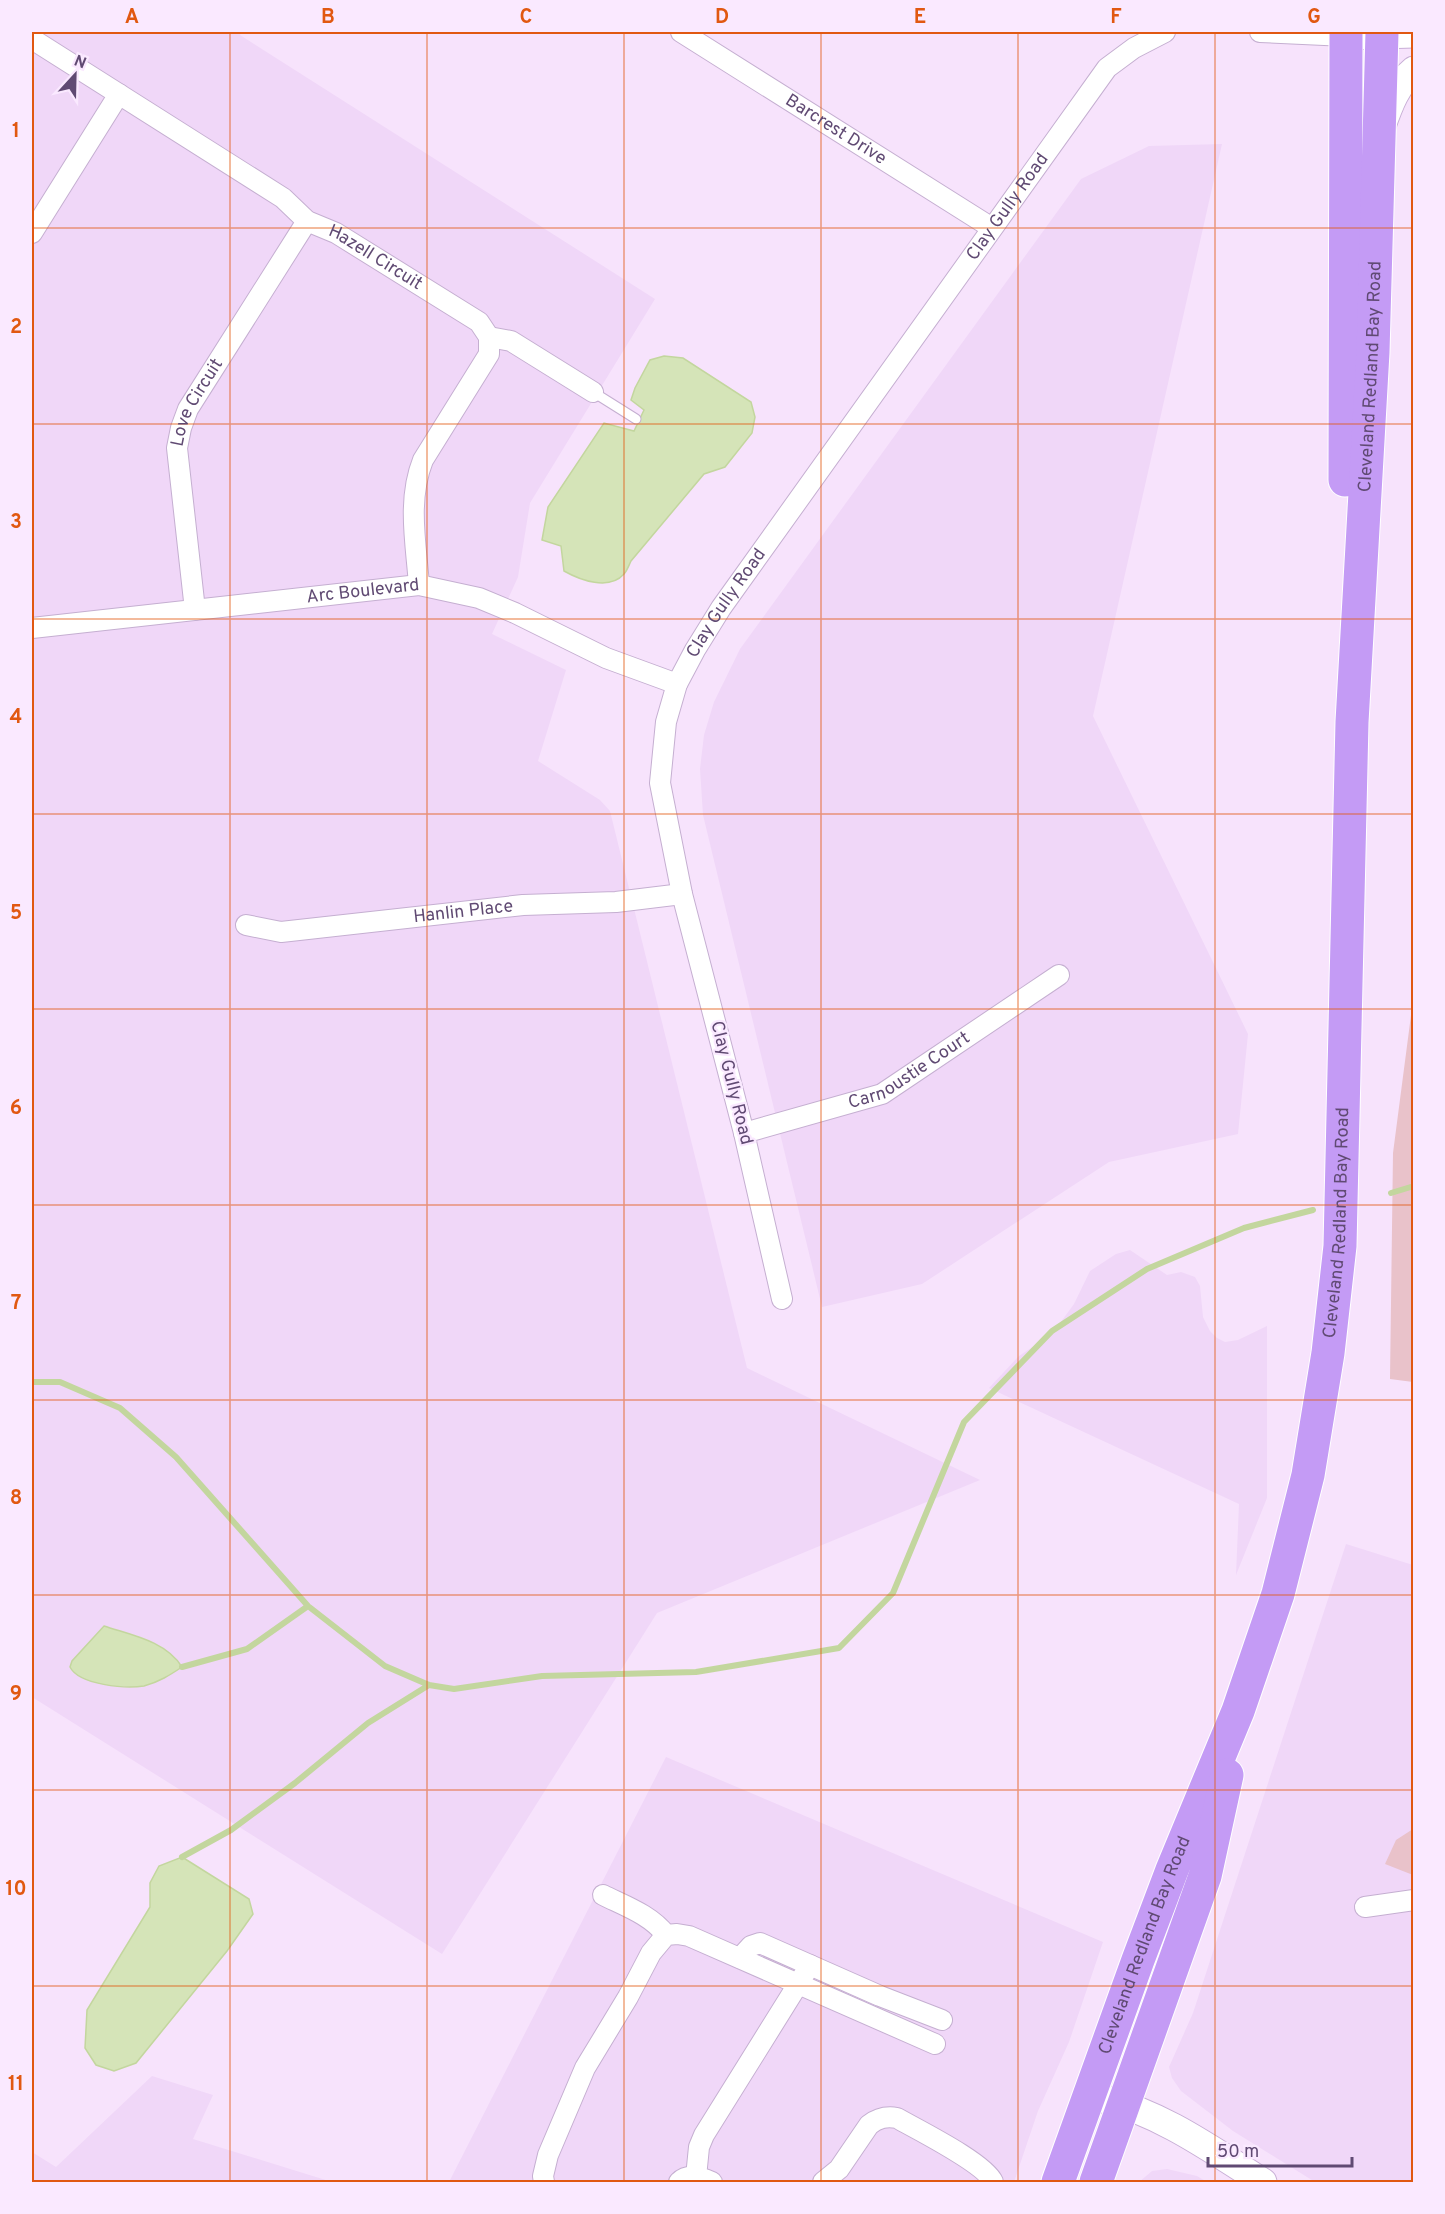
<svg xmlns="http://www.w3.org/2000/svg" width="1445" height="2214" viewBox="0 0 1445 2214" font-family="Overpass,sans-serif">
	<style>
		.residential { fill: #f0d7f8 }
		.green { fill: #e9c2ca }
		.water { fill: #d5e4b8; stroke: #c3d69e; stroke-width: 1.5 }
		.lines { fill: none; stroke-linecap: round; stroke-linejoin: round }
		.stream { stroke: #c3d69e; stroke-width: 6 }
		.lane-casing { stroke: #c5afd1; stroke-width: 11 }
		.street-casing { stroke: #c5afd1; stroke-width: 22 }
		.secondary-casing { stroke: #c8afd6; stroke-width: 29 }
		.highway-casing { stroke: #fff; stroke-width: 35 }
		.lane { stroke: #fff; stroke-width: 9 }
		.street { stroke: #fff; stroke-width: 20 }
		.secondary { stroke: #fff; stroke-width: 27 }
		.highway { stroke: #c49bf5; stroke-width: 33 }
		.grid { fill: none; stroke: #e15811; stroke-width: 1.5; stroke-opacity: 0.55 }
		.labels { text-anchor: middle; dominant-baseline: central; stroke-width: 4.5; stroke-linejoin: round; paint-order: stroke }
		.street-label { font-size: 18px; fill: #604a73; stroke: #fae9ff }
		.neatline { fill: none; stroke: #e15811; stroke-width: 2 }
		.grid-label { font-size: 20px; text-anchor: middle; font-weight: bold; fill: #e15811 }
	</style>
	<rect width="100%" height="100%" fill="#f7e3fc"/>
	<!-- residential -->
	<path class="residential" d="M32,32H242L240,35L655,299L530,503L518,577L492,634L566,670L538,761L600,800L610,811L747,1368L980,1480L657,1613L442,1954L32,1697Z
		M1222,144L1093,716L1248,1034L1238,1134L1109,1162L922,1284L822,1307L703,815L700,769L704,735L714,702L740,649L1081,179L1149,146Z
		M1130,1250L1167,1275L1181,1272L1195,1277L1200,1286L1203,1317L1210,1331L1217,1338L1225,1342L1238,1340L1267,1326V1498L1236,1575L1239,1504L989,1388L1019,1356L1052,1334L1074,1304L1090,1271L1116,1254Z
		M1346,1544L1413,1565V2182H1315L1233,2131L1181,2091L1172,2078L1169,2067L1193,2013Z
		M666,1757L1103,1942L1069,2042L1038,2111L1014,2182H449Z
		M152,2076L213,2095L193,2139L332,2182H32V2152L56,2167Z
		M1167,2169L1197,2176L1207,2182H1139L1152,2171Z"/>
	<!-- green -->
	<path class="green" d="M1413,1000V1382L1390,1379L1393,1153Z
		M1413,1829V1875L1385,1864L1396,1840Z"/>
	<!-- water -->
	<path class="water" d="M664,356L683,358L751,402L755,417L752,433L725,467L704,474L631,561C629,565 627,571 624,574C609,591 580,580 564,571L561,546L542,540L548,507L604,423L634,431L644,410L631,400L635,388L650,360Z
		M104,1626C131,1635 166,1641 182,1667C170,1675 159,1682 144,1686C126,1689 79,1685 70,1667L72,1661Z
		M182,1857L249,1899L253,1914L227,1951L136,2063L114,2071L96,2065L85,2048L87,2010L150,1907V1883L159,1866Z"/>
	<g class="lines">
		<!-- stream -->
		<path class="stream" d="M1391,1193L1414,1186
			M32,1382H60L120,1408L176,1457L308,1606L385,1666L429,1685L454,1689L542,1676L696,1672L839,1648L893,1593L964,1422L1052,1331L1147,1269L1244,1228L1313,1210
			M182,1667L247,1649L308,1606
			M182,1857L231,1830L295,1783L368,1723L429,1685"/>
		<defs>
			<path id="lane" d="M593,392L636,419"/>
			<g id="street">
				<path id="s1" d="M681,32L992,228"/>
				<path d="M1260,32L1346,36"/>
				<path id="s2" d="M32,39L283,198L307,221L336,233L479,322L489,337V354L423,460C407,500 416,543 419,585"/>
				<path d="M32,233L119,94"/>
				<path d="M489,337L511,341L593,392"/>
				<path id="s3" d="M195,610L177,448L181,428L188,409L307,221"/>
				<path id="s4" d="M32,628L419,585L479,598L515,613L606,658L677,684"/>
				<path id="s5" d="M246,925L281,932L523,905L616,902L682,894"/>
				<path id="s6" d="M744,1133L882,1094L1059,975"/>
				<path id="s7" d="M782,1299L744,1133L682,894L660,783L666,722L677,684L695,650L721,608L1107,68L1134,48L1165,32"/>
				<path d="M603,1895C625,1906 651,1915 666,1935"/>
				<path d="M1365,1907L1414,1900"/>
				<path d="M740,1958L751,1946L760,1943L880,1996L942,2020"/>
				<path d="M696,2177L699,2147L704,2135L810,1965"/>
				<path d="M544,2182L543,2176L548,2155L585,2068L628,1997L651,1953L666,1935L677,1934L689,1936L935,2044"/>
				<path d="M679,2182C688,2173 701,2177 712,2182"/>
				<path d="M823,2182L839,2169L869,2125C878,2118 886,2116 897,2118C918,2130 985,2163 993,2182"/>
			</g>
			<path id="secondary" d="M1346,36L1414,34
				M1382,126C1389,106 1397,84 1414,70
				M1103,2099C1163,2114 1212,2150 1263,2182"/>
			<g id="highway">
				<path d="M1345,480L1346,32"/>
				<path id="s8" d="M1058,2182L1138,1960L1172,1870L1238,1711L1278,1594L1308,1475L1328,1353L1340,1246L1352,722L1373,352L1382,32"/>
				<path d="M1096,2182L1205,1876L1227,1775"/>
			</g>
		</defs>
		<!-- lane casing -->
		<use href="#lane" class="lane-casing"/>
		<!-- street casing -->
		<use href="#street" class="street-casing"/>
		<!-- secondary casing -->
		<use href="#secondary" class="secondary-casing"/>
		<!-- highway casing -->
		<use href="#highway" class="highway-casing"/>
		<!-- lane -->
		<use href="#lane" class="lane"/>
		<!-- street -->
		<use href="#street" class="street"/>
		<!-- secondary -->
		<use href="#secondary" class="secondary"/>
		<!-- highway -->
		<use href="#highway" class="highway"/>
	</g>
	<!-- grid -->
	<path class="grid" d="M230,32V2182M427,32V2182M624,32V2182M821,32V2182M1018,32V2182M1215,32V2182M32,228H1414M32,424H1414M32,619H1414M32,814H1414M32,1009H1414M32,1205H1414M32,1400H1414M32,1595H1414M32,1790H1414M32,1986H1414"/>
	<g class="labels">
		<!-- street labels -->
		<g class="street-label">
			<text stroke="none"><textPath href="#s1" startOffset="183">Barcrest Drive</textPath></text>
			<text stroke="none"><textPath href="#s7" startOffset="1212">Clay Gully Road</textPath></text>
			<text stroke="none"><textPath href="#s2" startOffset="408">Hazell Circuit</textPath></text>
			<text stroke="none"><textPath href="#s8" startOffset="1852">Cleveland Redland Bay Road</textPath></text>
			<text stroke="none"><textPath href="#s3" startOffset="213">Love Circuit</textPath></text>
			<text stroke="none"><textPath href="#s4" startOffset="333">Arc Boulevard</textPath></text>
			<text stroke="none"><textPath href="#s7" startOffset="726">Clay Gully Road</textPath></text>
			<text stroke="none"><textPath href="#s5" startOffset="219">Hanlin Place</textPath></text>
			<text stroke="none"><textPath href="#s6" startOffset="178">Carnoustie Court</textPath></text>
			<text transform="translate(731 1083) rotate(76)">Clay Gully Road</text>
			<text stroke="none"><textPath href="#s8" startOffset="1005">Cleveland Redland Bay Road</textPath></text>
			<text stroke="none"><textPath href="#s8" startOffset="252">Cleveland Redland Bay Road</textPath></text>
		</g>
	</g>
	<!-- border -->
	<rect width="1445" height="2214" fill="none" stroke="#fae9ff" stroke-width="66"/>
	<!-- north arrow -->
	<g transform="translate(75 75) rotate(22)" stroke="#fae9ff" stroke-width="4.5" paint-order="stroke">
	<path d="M0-4.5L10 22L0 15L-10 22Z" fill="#604a73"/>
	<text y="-9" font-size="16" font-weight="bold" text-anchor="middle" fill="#604a73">N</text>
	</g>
	<!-- scale -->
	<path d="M1208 2157v9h144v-9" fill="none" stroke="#604a73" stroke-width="3"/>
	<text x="1217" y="2157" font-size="18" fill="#604a73" stroke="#fae9ff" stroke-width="4.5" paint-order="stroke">50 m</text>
	<rect x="33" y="33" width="1379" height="2148" class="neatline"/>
	<g class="grid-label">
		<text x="132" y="23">A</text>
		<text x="328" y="23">B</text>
		<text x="526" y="23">C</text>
		<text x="722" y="23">D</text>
		<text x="920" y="23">E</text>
		<text x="1116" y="23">F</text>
		<text x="1314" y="23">G</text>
		<text x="16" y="137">1</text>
		<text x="16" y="333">2</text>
		<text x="16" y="528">3</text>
		<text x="16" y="723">4</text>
		<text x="16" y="919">5</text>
		<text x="16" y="1114">6</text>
		<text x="16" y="1309">7</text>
		<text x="16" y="1504">8</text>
		<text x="16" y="1700">9</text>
		<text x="16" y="1895">10</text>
		<text x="16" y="2090">11</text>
	</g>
</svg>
